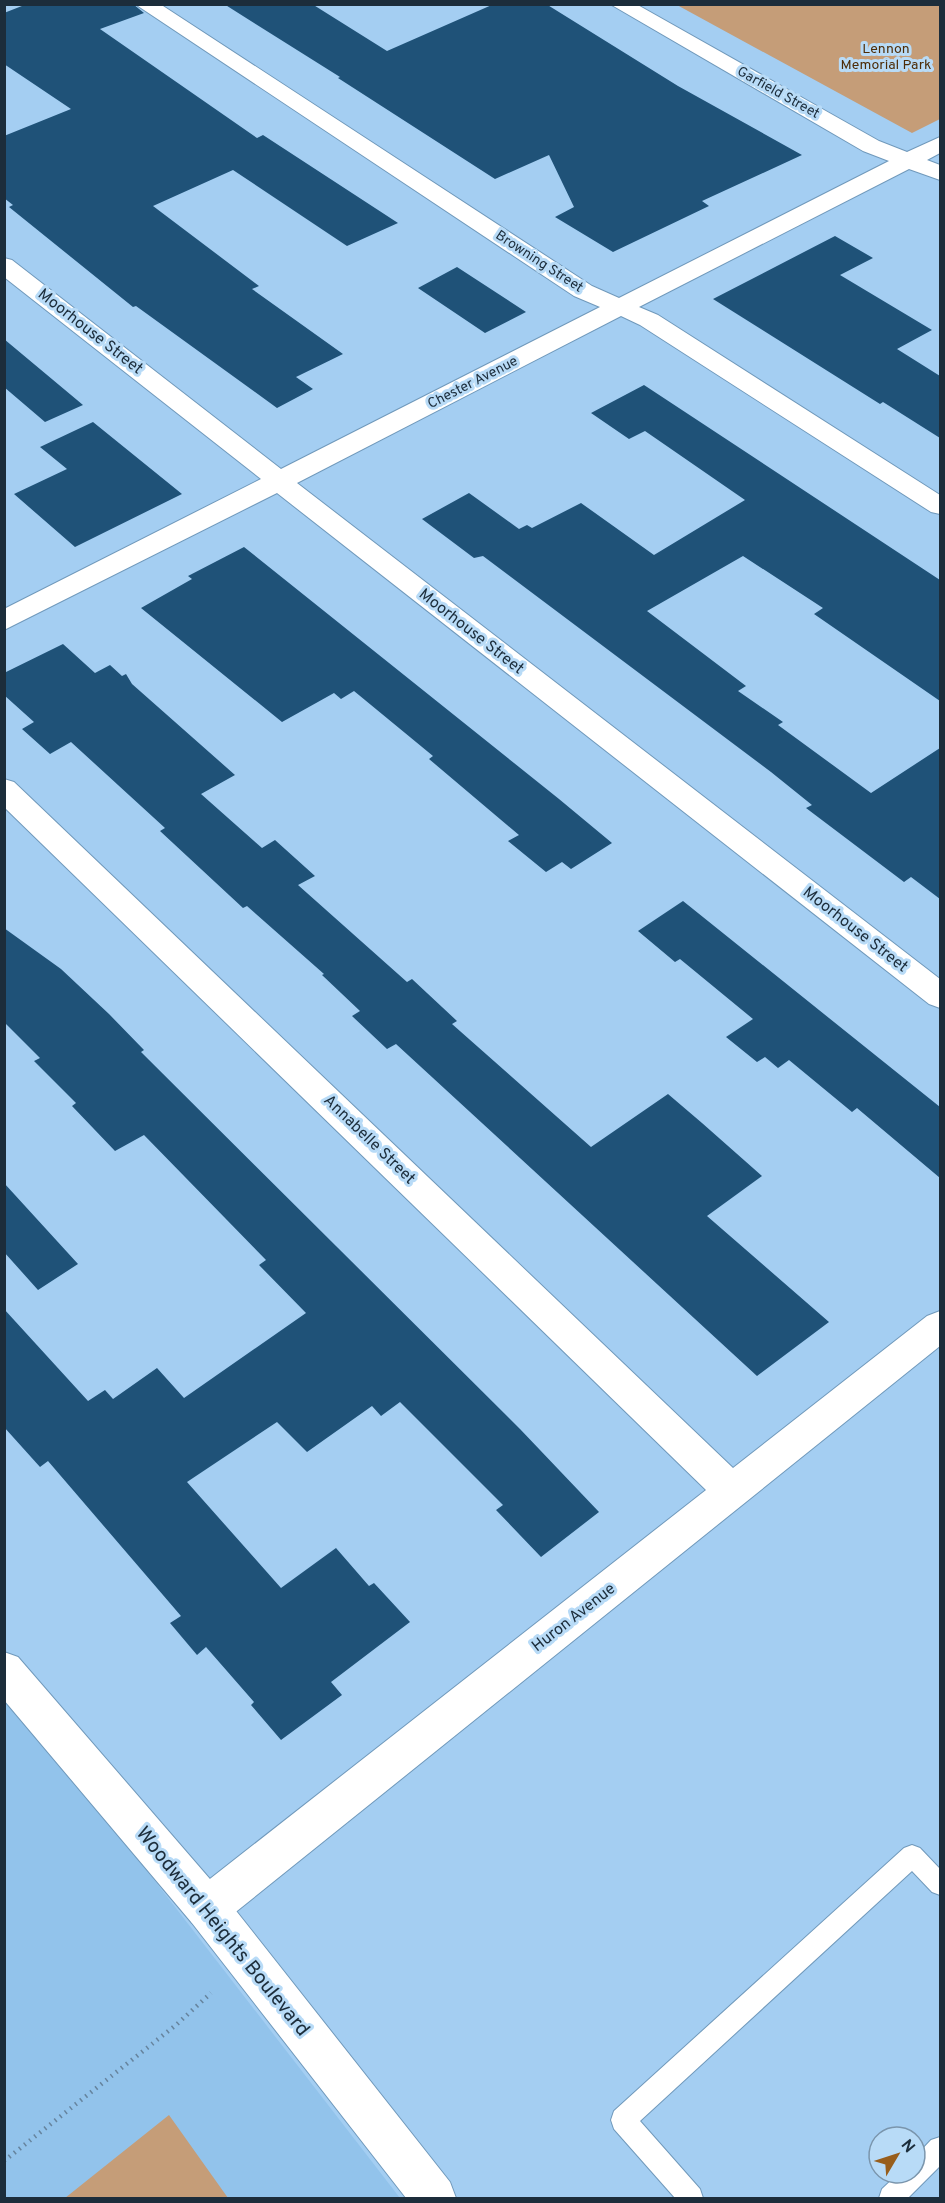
<svg xmlns="http://www.w3.org/2000/svg" width="945" height="2203" viewBox="0 0 945 2203" font-family="Overpass,sans-serif">
	<style>
		.built { fill: #92c3eb }
		.green { fill: #c59d78 }
		.building { fill: #1f5278 }
		.lines { fill: none; stroke-linecap: round; stroke-linejoin: round }
		.lane-casing { stroke: #7099bb; stroke-width: 2 }
		.street-casing { stroke: #7099bb; stroke-width: 2 }
		.secondary-casing { stroke: #7099bb; stroke-width: 2 }
		.path { stroke: #66849e; stroke-width: 4.5; stroke-dasharray: 1.5 5; stroke-linecap: butt }
		.lane { fill: #fff; fill-rule: evenodd }
		.street { fill: #fff; fill-rule: evenodd }
		.secondary { fill: #fff; fill-rule: evenodd }
		.labels { text-anchor: middle; dominant-baseline: central; stroke-width: 6; stroke-linejoin: round; paint-order: stroke }
		.far-park-label { font-size: 14px; fill: #4d2c07; stroke: #b8dbf7 }
		.far-street-label { font-size: 14px; fill: #1c2d3b; stroke: #b8dbf7 }
		.street-label { font-size: 16px; fill: #1c2d3b; stroke: #b8dbf7 }
		.near-street-label { font-size: 20px; fill: #1c2d3b; stroke: #b8dbf7 }
	</style>
	<rect width="100%" height="100%" fill="#a4cef2"/>
	<!-- built -->
	<path class="built" d="M5,1687L400,2198H5Z"/>
	<!-- green -->
	<path class="green" d="M677,5H940V119L912,133Z
		M169,2115L228,2198H65Z"/>
	<!-- building -->
	<path class="building" d="M27,4H133L144,13L100,29L257,138L263,135L398,223L347,246L233,170L153,206L259,286L252,289L343,354L296,377L313,389L277,408L136,306L133,307L9,207L13,205L4,198V136L71,109L4,64V13Z
		M224,4H312L387,51L494,4H546L678,86L802,155L702,201L709,206L613,252L555,217L574,207L549,155L495,179L338,78L340,77Z
		M835,236L873,258L840,275L932,330L897,349L940,376V438L883,402L880,404L713,299Z
		M457,267L526,312L485,333L418,288Z
		M4,339L83,405L45,422L4,387Z
		M644,385L940,580V701L814,614L823,608L743,556L647,611L746,686L738,691L783,722L778,725L871,793L940,748V899L911,877L904,882L806,808L812,805L771,772L483,556L474,558L422,519L469,493L519,529L527,525L532,528L581,503L654,555L745,500L645,431L629,439L591,413Z
		M93,422L182,494L75,547L14,494L67,469L40,447Z
		M244,547L559,799L612,843L571,869L562,862L546,872L508,841L519,835L429,759L433,756L354,691L341,699L334,693L282,722L141,608L192,579L188,576Z
		M63,644L95,673L110,665L122,676L126,674L132,684L235,775L201,794L262,848L275,840L315,876L298,885L407,982L412,979L457,1021L452,1024L591,1147L668,1094L702,1123L762,1176L707,1216L829,1322L757,1376L396,1044L387,1049L352,1016L360,1011L322,975L324,974L247,906L243,908L160,831L165,828L71,742L50,754L22,729L34,722L4,695V673Z
		M683,901L940,1107V1178L857,1108L852,1112L789,1060L778,1068L765,1057L757,1062L726,1037L753,1019L680,959L675,962L638,931Z
		M4,928L61,969L109,1014L144,1050L141,1052L520,1429L599,1512L541,1557L496,1510L503,1505L400,1402L381,1416L372,1406L307,1452L277,1422L187,1482L281,1588L336,1548L369,1586L374,1583L410,1622L331,1682L342,1695L281,1740L251,1705L254,1702L206,1647L197,1655L170,1623L181,1616L48,1461L40,1467L4,1427V1309L88,1401L105,1390L113,1399L157,1368L184,1398L306,1313L259,1265L266,1260L144,1135L115,1151L72,1106L76,1103L34,1061L40,1058L4,1022Z
		M4,1183L78,1264L38,1290L4,1252Z"/>
	<g class="lines">
		<defs>
			<path id="lane" d="M912,1845L920,1848L940,1869V1895L932,1892L912,1871L640,2121L700,2189L703,2198H675L614,2129L611,2120L614,2111L904,1848Z
				M940,2137V2166L908,2198H879L882,2189L899,2173H915V2157L931,2140Z"/>
			<path id="street" d="M135,4H160L592,286L619,298L889,161L863,151L610,4H636L879,141L907,152L940,137V153L927,160L940,165V180L909,169L639,307L658,315L940,495V514L931,512L640,325L621,316L297,483L940,979V1008L929,1004L277,493L4,630V609L261,479L4,277V258L12,260L281,469L600,307L574,296Z
				M4,779L14,782L733,1468L927,1316L940,1311V1346L222,1923L207,1929L192,1923L186,1908L192,1893L706,1490L4,807Z"/>
			<path id="secondary" d="M4,1652L18,1657L222,1893L450,2182L456,2198H406L192,1923L4,1700Z"/>
		</defs>
		<!-- lane casing -->
		<use href="#lane" class="lane-casing"/>
		<!-- street casing -->
		<use href="#street" class="street-casing"/>
		<!-- secondary casing -->
		<use href="#secondary" class="secondary-casing"/>
		<!-- path -->
		<path class="path" d="M4,2161L176,2025L211,1993"/>
		<!-- lane -->
		<use href="#lane" class="lane"/>
		<!-- street -->
		<use href="#street" class="street"/>
		<!-- secondary -->
		<use href="#secondary" class="secondary"/>
	</g>
	<g class="labels">
		<!-- far-park labels -->
		<g class="far-park-label">
			<text x="886" y="49">Lennon<tspan x="886" dy="16">Memorial Park</tspan></text>
		</g>
		<!-- far-street labels -->
		<g class="far-street-label">
			<text transform="translate(778 93) rotate(29)">Garfield Street</text>
			<text transform="translate(539 262) rotate(33)">Browning Street</text>
			<text transform="translate(473 383) rotate(-27)">Chester Avenue</text>
		</g>
		<!-- street labels -->
		<g class="street-label">
			<text transform="translate(90 332) rotate(38)">Moorhouse Street</text>
			<text transform="translate(471 632) rotate(38)">Moorhouse Street</text>
			<text transform="translate(855 930) rotate(38)">Moorhouse Street</text>
			<text transform="translate(369 1140) rotate(44)">Annabelle Street</text>
			<text transform="translate(574 1618) rotate(-38)">Huron Avenue</text>
		</g>
		<!-- near-street labels -->
		<g class="near-street-label">
			<text transform="translate(222 1932) rotate(51)">Woodward Heights Boulevard</text>
		</g>
	</g>
	<!-- border -->
	<rect width="945" height="2203" fill="none" stroke="#1c2d3b" stroke-width="12"/>
	<!-- north arrow -->
	<g transform="translate(897 2155) rotate(51)"><circle r="28" fill="#b8dbf7" stroke="#7a95ac" stroke-width="1.5"/>
	<path d="M0-4.5L10 22L0 15L-10 22Z" fill="#985e1c"/>
	<text y="-9" font-size="16" font-weight="bold" text-anchor="middle" fill="#1c2d3b">N</text>
	</g>
</svg>
